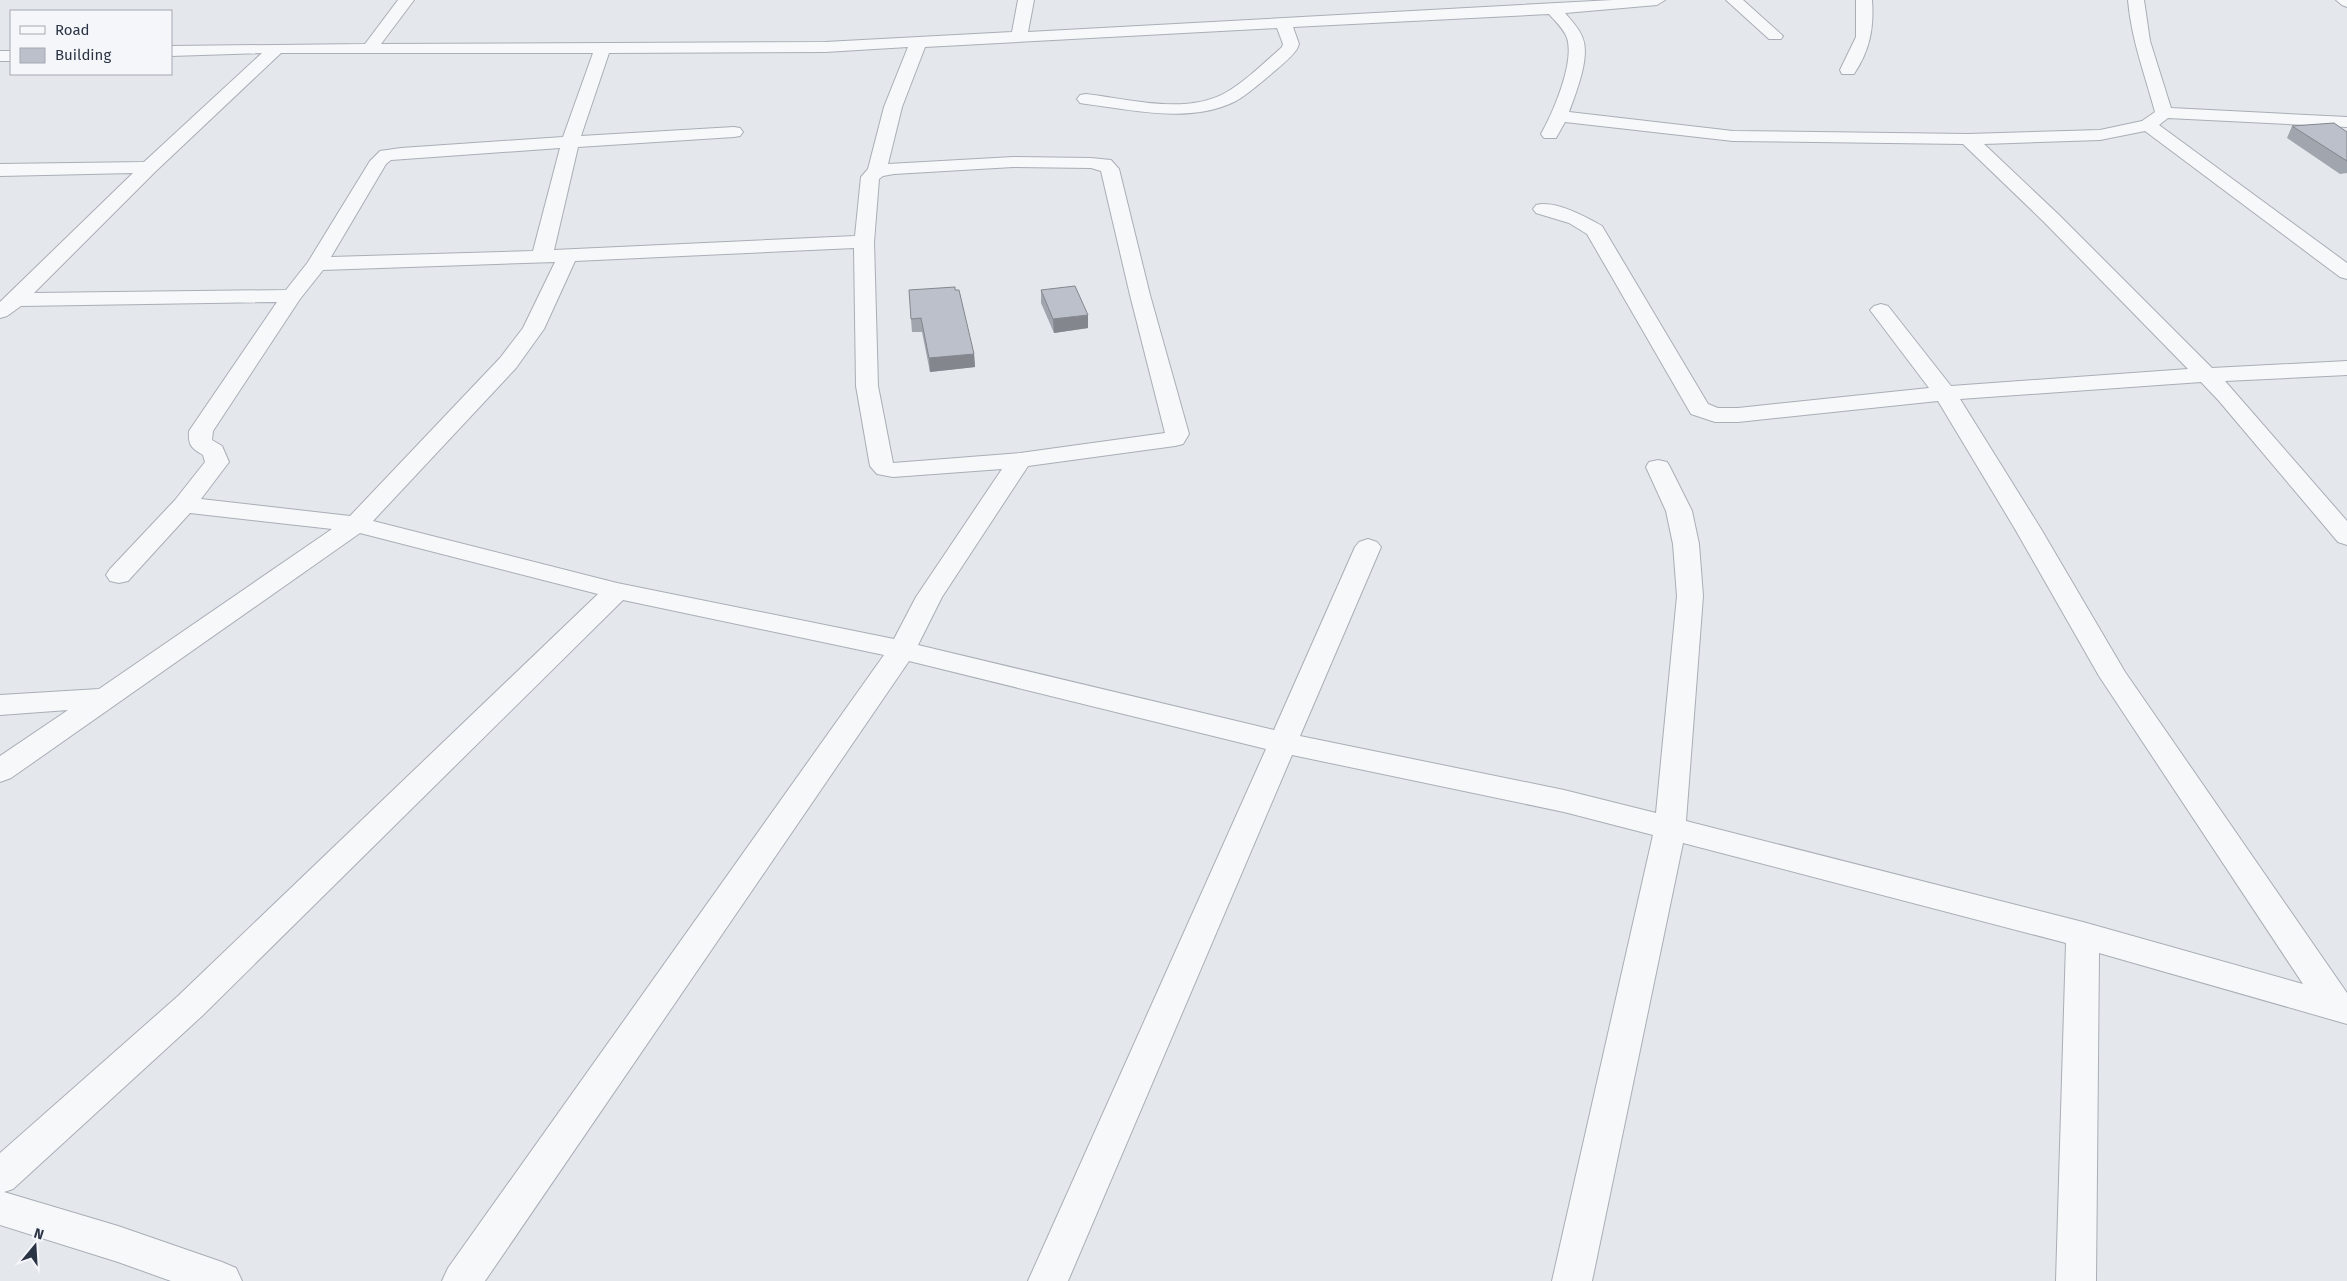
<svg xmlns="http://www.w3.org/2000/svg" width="2347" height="1281" viewBox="0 0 2347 1281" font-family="'Fira Sans',sans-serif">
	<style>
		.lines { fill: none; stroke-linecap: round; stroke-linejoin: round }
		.minor-casing { stroke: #a9aeb7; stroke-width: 2 }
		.minor { fill: #f7f8fa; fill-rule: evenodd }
		.wall { fill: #a1a5ae }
		.shaded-wall { fill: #83868d }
		.building { fill: #bbc0ca; stroke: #83868d }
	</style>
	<rect width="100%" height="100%" fill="#e4e7ec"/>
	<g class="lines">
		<defs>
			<path id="minor" d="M398,0H414L381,44L825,42L1012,32L1018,0H1034L1028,32L1613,0H1665L1657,5L1565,13C1571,20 1580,29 1583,39C1590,58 1576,93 1569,112L1733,131L1968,134L2100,130L2142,121L2155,112C2145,75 2131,38 2128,0H2144L2150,41L2171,108L2347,117V127L2168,118L2159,125L2347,263V279L2340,277L2145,131L2100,140L1984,144L2058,214L2212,368L2347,361V375L2225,381L2347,521V545L2338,542L2219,401L2201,382L1960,399L2041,529L2125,672L2347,993V1024L2099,953L2096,1281H2056L2066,943L1683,843L1592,1281H1552L1653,835L1564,812L1292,755L1068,1281H1028L1266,749L909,661L485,1281H442L448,1268L884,655L623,600L202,1016L13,1189L4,1192L118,1226L222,1262L236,1268L242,1281H171L118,1262L0,1225V1153L178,996L598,594L360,533L11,778L0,782V756L68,710L0,715V695L99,689L332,529L190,513L128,581L119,583L110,581L106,575L110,569L175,500L205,462L203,455C191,448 188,445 189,431L277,302L21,306L7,316L0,318V302L133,173L0,176V164L144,162L262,53L171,56V46L365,44ZM1549,14C1555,21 1564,29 1567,38C1575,62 1553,113 1541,134L1544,138H1556L1565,122L1733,141L1963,144L2044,222L2188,369L1951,386L1888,306L1881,304L1874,306L1870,310L1929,388L1738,408H1718L1708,404L1602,226C1586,217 1555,200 1536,205L1533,209L1536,213L1569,223L1587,234L1691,414L1715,422H1738L1938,401L2015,529L2099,676L2303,984L2083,922L1686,821L1703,596L1699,544L1692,511L1670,467L1667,462L1658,460L1649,462L1646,467L1666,511L1673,544L1677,596L1656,813L1564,790L1300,736L1381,547L1377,542L1368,539L1359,542L1355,547L1274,730L918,645L942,597L1028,466L1175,446L1183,444L1189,434L1150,295L1119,169L1111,160L1091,158L1013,157L888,164L902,107L925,47L1277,28L1283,44L1282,47C1264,63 1246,81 1225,93C1185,115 1129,99 1086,94L1080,95L1077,99L1080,103L1086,104C1134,110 1190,124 1236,101C1248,94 1259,84 1270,75C1279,67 1290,59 1297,49L1299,44L1293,27ZM908,47L884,107L868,169L861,177L855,236L554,250L578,147L734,137L740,136L743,132L740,128L734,127L581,136L609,53L825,52ZM281,53H593L563,137L401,148L380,151L370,161L308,262L286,290L34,293L156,171ZM560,148L533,251L331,257L386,164L391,160ZM1013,167L1091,168L1101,171L1130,295L1165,433L1020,453L893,463L878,386L874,242L879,179L883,176L894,174ZM854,248L856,386L870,466L877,474L893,477L1002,469L916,597L894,639L617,583L373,521L516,368L544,329L575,261ZM555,262L523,328L500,358L350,516L201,499L229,462L222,446L212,440L213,431L300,299L323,270Z
				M1726,0H1743L1783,36L1781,39H1769Z
				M1856,0H1872C1874,28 1870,50 1854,74H1842L1840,70L1856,37Z
				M2336,0H2347V7L2342,5Z
				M0,51H11V61H0Z"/>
		</defs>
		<!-- minor casing -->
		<use href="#minor" class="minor-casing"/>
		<!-- minor -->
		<use href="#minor" class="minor"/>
	</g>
	<!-- wall -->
	<path class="wall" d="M2292,126L2347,132V173L2340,174L2287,138Z
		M955,290L974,354L975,367L930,372L922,332H912L911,319Z
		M1041,290L1088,328L1054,333L1041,303Z"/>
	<!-- shaded-wall -->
	<path class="shaded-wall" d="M1088,315V328L1054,333L1053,319Z
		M974,354L975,367L930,372L929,358Z"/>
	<!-- building -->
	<path class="building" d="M2334,123L2347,132V161L2292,126Z
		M1075,286L1088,315L1053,319L1041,290Z
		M955,287V290H959L974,354L929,358L921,318L911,319L909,290Z"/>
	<!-- legend -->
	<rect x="10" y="10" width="162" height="65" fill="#f4f6f9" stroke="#a4a8b1"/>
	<rect x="20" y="26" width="25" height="8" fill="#f7f8fa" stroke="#a4a8b1"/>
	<text x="55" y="35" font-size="15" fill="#2b3445">Road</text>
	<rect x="20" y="48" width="25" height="15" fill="#bbc0ca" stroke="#a4a8b1"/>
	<text x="55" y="60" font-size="15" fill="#2b3445">Building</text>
	<!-- north arrow -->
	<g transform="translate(35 1246) rotate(18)" stroke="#f4f6f9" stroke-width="4" paint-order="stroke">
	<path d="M0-4L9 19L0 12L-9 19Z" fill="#2b3445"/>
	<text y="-8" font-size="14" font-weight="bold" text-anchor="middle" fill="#2b3445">N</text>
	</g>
</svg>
